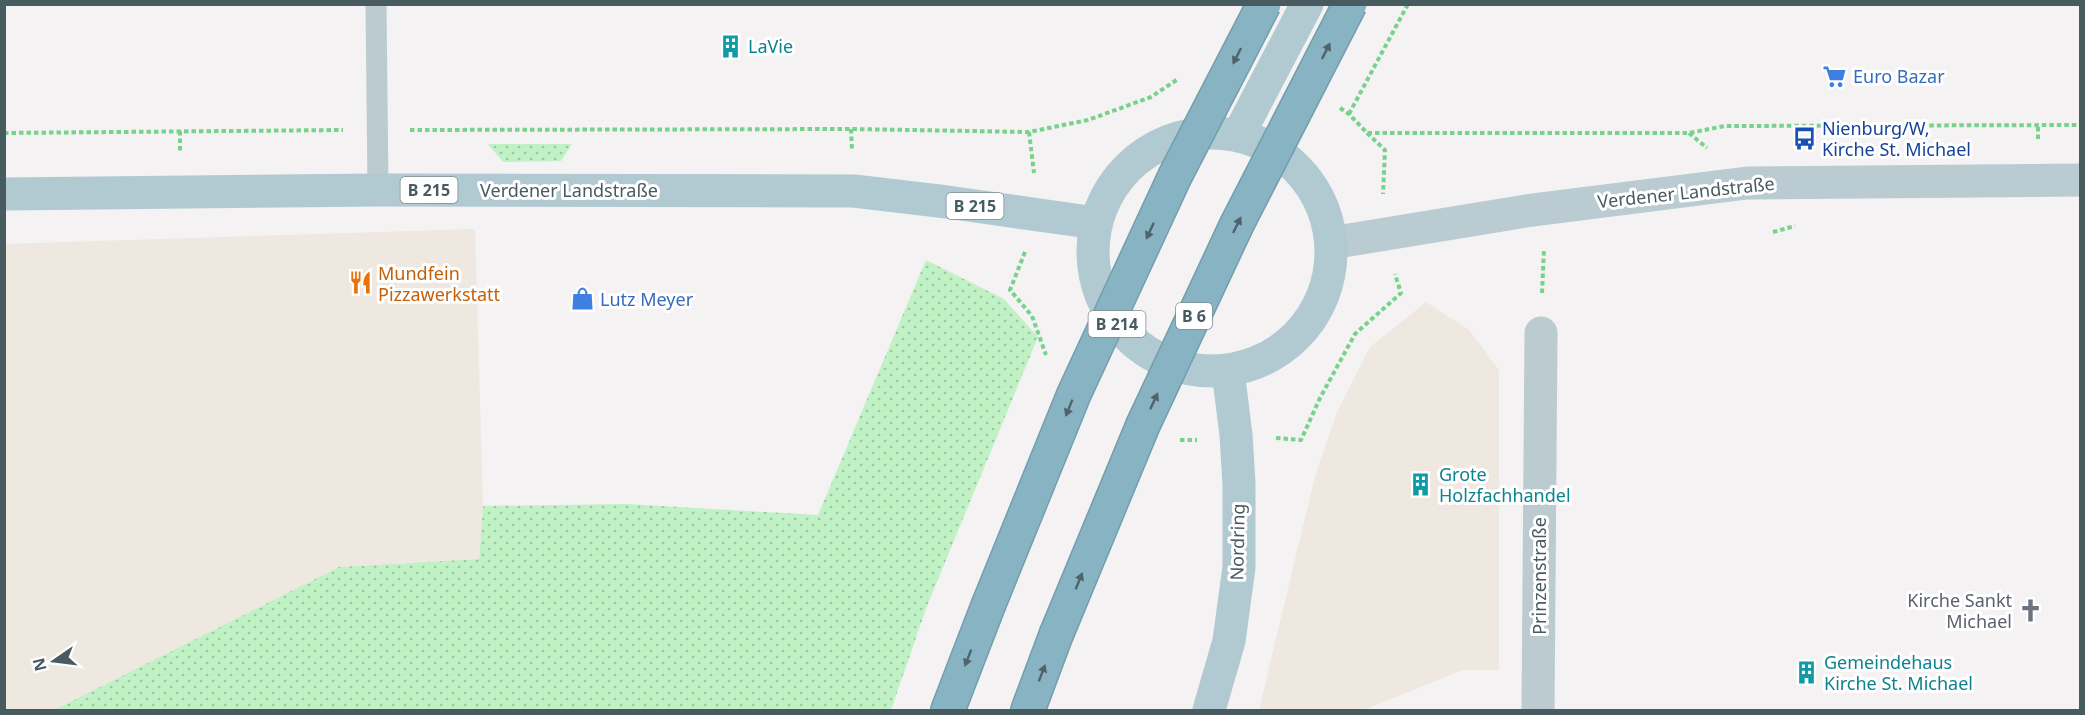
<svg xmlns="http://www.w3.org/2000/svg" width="2085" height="715" viewBox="0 0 2085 715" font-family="'Noto Sans',sans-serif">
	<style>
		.commercial { fill: #efe8e1 }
		.grass { fill: url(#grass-dots) }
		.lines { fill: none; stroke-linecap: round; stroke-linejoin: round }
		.highway-casing { stroke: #739eae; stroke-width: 36 }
		.path { stroke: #76d28c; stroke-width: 4; stroke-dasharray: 4.5 3; stroke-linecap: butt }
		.lane { stroke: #bccbcf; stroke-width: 21 }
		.street { stroke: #bccbcf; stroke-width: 33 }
		.secondary { stroke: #bacbd1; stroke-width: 33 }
		.primary { stroke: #b1c9d1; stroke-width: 33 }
		.highway { stroke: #88b3c2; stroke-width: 33 }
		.highway-bridge-casing { stroke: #739eae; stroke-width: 36; stroke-linecap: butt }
		.highway-bridge { stroke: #88b3c2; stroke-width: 33 }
		.oneway { fill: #4e646a }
		.labels { text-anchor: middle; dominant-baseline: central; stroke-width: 6; stroke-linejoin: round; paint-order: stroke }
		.shield { fill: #fff; stroke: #7f8c90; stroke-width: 1.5 }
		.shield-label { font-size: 16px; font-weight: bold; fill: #485b60 }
		.culture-label { font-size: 18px; fill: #0d838f; stroke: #fff; text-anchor: start }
		.shop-label { font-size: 18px; fill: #366cbe; stroke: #fff; text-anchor: start }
		.transit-label { font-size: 18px; fill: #164399; stroke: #fff; text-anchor: start }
		.street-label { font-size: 18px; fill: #485b60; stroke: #fff }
		.food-label { font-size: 18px; fill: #c56008; stroke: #fff; text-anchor: start }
		.worship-label { font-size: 18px; fill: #5b616d; stroke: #fff; text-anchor: end }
	</style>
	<defs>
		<pattern id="grass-dots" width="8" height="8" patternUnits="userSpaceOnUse" patternTransform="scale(1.5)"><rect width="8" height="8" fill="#c0f2c6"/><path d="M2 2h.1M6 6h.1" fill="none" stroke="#9ec7a4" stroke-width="1.8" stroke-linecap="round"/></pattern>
	</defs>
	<rect width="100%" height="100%" fill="#f4f2f2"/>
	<!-- commercial -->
	<path class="commercial" d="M475,229L483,506L479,559L339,567L54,710H5L4,244Z
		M1426,302L1469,330L1499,370V670H1463L1364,710H1259L1315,476L1337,412L1370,347Z"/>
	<!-- grass -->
	<path class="grass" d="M488,144H572L561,161L503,162Z
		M926,260L1004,299L1038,337L927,606L891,710H54L339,567L479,559L483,506L626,504L818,515Z"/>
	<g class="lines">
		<defs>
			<path id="highway" d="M948,710L988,606
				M1028,710L1056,635"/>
		</defs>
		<!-- highway casing -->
		<use href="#highway" class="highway-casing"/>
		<!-- path -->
		<path class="path" d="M1340,108L1349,114L1367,133H1689L1725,126L2080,125
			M1349,114L1408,4
			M851,129L852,150
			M410,130L851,129L1029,132L1088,120L1151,97L1178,79
			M180,131V151
			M1029,132L1034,173
			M4,133L343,130
			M1367,133L1385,150L1383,194
			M1689,133L1707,148
			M2038,139V125
			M1773,232L1795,226
			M1025,252L1010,290L1032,316L1046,355
			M1542,293L1544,249
			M1276,438L1301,440L1320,398L1355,334L1401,293L1395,274
			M1180,440H1197"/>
		<!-- lane -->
		<path class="lane" d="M376,4L378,190"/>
		<!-- street -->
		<path class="street" d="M1538,710L1541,333"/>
		<!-- secondary -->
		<path class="secondary" d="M1331,243L1526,211L1747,183L2080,180"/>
		<!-- primary -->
		<path class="primary" d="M1093 252a119 119 0 1 1 238 0a119 119 0 1 1-238 0Z
			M1239,134L1307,4
			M4,194L378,190L854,191L947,202L1096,223
			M1209,710L1229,641L1239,567V484L1236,435L1228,371"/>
		<!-- highway -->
		<use href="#highway" class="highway"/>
		<defs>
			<path id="highway-bridge" d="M988,606L1074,394L1175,176L1264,4
				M1056,635L1143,425L1237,224L1350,4"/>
		</defs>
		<!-- highway-bridge casing -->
		<use href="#highway-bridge" class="highway-bridge-casing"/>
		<!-- highway-bridge -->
		<use href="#highway-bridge" class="highway-bridge"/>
	</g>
	<!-- one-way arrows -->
	<defs><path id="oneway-solid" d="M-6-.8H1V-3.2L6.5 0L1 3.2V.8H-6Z" transform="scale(1.5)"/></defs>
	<g class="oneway">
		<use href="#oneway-solid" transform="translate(1326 51) rotate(-63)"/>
		<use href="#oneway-solid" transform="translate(1237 56) rotate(117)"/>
		<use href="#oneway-solid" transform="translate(1237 225) rotate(-64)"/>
		<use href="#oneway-solid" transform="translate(1150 231) rotate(115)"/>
		<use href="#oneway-solid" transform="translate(1154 401) rotate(-65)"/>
		<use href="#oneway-solid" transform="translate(1069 408) rotate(112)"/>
		<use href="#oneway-solid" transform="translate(1079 581) rotate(-68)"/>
		<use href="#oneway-solid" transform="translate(968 658) rotate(111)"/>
		<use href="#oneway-solid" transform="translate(1042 673) rotate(-69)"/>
	</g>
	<!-- icons -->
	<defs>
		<symbol id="building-bare" viewBox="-9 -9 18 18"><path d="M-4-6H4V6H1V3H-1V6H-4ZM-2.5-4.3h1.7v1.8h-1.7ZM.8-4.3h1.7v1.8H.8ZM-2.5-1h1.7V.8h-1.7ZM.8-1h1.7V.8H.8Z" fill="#0f9aa8" stroke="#fff" stroke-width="2.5" paint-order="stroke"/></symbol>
		<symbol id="supermarket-bare" viewBox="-9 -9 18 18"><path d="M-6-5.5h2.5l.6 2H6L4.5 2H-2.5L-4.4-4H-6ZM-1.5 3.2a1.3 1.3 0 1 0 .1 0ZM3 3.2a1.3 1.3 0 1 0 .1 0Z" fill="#3f7fe0" stroke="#fff" stroke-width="2.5" paint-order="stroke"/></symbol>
		<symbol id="bus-bare" viewBox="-9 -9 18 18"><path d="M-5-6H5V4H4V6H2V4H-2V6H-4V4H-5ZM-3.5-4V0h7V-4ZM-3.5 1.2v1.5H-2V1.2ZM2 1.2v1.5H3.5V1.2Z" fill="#1a4fb4" stroke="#fff" stroke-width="2.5" paint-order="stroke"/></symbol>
		<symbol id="restaurant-bare" viewBox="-9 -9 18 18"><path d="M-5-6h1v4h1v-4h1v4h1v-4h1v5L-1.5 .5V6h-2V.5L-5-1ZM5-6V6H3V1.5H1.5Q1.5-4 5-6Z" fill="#e8710a" stroke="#fff" stroke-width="2.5" paint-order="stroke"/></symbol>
		<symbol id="shop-bare" viewBox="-9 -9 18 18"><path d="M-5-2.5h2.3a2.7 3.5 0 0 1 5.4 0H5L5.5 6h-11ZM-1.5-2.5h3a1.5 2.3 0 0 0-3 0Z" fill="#3f7fe0" stroke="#fff" stroke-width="2.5" paint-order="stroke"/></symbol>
		<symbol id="church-bare" viewBox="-9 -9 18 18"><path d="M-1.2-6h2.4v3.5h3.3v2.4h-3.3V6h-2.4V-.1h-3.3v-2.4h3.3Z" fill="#6b7280" stroke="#fff" stroke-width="2.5" paint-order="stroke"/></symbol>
	</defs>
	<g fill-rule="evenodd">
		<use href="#building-bare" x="714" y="30" width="33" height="33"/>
		<use href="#supermarket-bare" x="1818" y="60" width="33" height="33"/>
		<use href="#bus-bare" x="1788" y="122" width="33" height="33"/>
		<use href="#restaurant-bare" x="344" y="266" width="33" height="33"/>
		<use href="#shop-bare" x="566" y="282" width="33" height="33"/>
		<use href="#building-bare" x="1404" y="468" width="33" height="33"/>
		<use href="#church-bare" x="2014" y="594" width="33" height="33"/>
		<use href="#building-bare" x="1790" y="656" width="33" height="33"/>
	</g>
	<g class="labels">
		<!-- shield labels -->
		<g class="shield">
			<rect x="400.5" y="177" width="57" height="26" rx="4.5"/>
			<rect x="946.5" y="193" width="57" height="26" rx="4.5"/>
			<rect x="1176" y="303" width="36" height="26" rx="4.5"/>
			<rect x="1088.5" y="311" width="57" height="26" rx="4.5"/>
		</g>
		<g class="shield-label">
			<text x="429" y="190">B 215</text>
			<text x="975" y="206">B 215</text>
			<text x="1194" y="316">B 6</text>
			<text x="1117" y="324">B 214</text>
		</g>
		<!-- culture labels -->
		<g class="culture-label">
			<text x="748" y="46">LaVie</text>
			<text x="1439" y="474">Grote<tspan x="1439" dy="21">Holzfachhandel</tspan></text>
			<text x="1824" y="662">Gemeindehaus<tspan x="1824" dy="21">Kirche St. Michael</tspan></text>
		</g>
		<!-- shop labels -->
		<g class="shop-label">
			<text x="1853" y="76">Euro Bazar</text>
			<text x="600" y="299">Lutz Meyer</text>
		</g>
		<!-- transit labels -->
		<g class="transit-label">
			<text x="1822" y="128">Nienburg/W,<tspan x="1822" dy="21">Kirche St. Michael</tspan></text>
		</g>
		<!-- street labels -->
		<g class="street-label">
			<text x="569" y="190">Verdener Landstraße</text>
			<text transform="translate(1686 192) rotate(-6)">Verdener Landstraße</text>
			<text transform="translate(1237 542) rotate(-89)">Nordring</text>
			<text transform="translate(1539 576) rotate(-90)">Prinzenstraße</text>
		</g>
		<!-- food labels -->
		<g class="food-label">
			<text x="378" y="273">Mundfein<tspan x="378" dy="21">Pizzawerkstatt</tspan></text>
		</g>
		<!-- worship labels -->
		<g class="worship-label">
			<text x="2012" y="600">Kirche Sankt<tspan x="2012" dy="21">Michael</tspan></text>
		</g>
	</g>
	<!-- border -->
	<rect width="2085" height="715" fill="none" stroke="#485b60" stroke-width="12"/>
	<!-- north arrow -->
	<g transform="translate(54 661) rotate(256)" stroke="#ffffff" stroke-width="4.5" paint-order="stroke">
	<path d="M0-4.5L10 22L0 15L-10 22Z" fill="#485b60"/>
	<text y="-9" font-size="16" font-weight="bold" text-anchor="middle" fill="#485b60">N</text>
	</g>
</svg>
